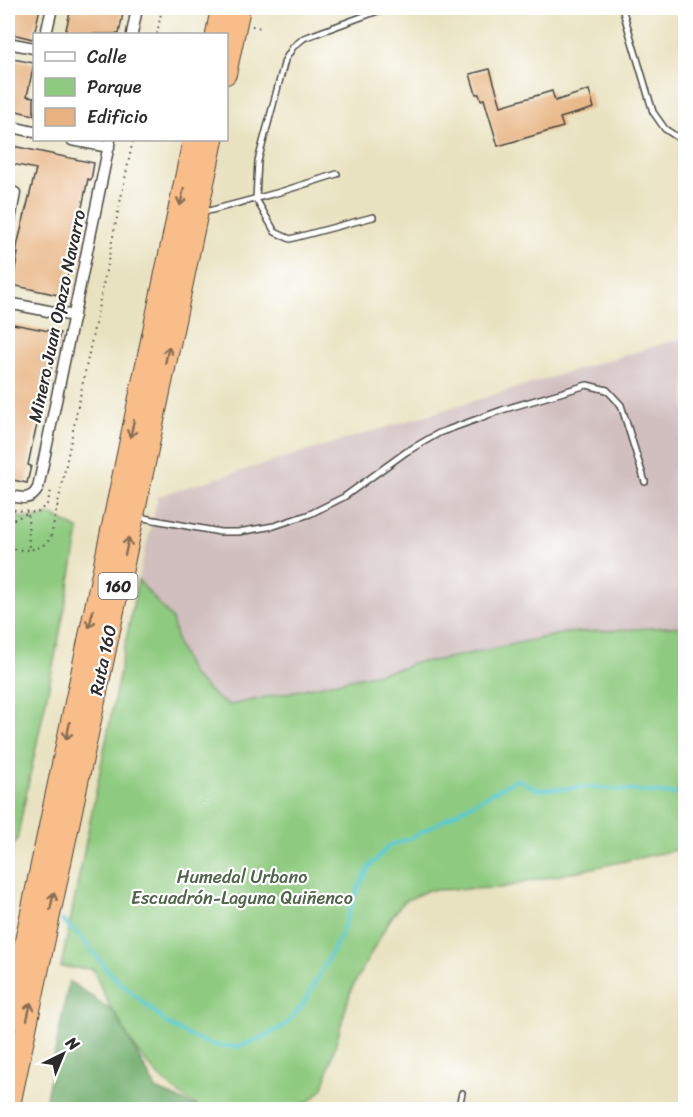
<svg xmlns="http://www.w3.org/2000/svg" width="693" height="1117" viewBox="0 0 693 1117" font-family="Sriracha,sans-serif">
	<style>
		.industrial { fill: #d1bfbf }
		.green { fill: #8eca7f; stroke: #5c7a55; stroke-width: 1.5 }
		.forest { fill: #72ae6e; stroke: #4e6c4c; stroke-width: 1.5 }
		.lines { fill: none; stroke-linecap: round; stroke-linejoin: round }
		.stream { stroke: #5ccad0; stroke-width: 4 }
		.building { fill: #e7b27f }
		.service-casing { stroke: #484641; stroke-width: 8 }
		.minor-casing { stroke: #484641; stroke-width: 13 }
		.motorway-casing { stroke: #484641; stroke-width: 22 }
		.path { stroke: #484641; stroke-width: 2; stroke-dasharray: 1.5 4.5; stroke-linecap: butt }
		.service { stroke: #fff; stroke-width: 5 }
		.minor { stroke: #fff; stroke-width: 10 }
		.motorway { stroke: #f8bd89; stroke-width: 20 }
		.oneway { stroke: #876d55 }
		.labels { text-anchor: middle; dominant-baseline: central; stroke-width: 4.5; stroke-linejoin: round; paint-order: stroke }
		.shield { fill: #fff; stroke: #6b6b6b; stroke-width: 1.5 }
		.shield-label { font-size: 16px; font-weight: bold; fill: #2b2b2b }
		.street-label { font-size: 18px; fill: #2b2b2b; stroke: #fff }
		.park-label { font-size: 18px; fill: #4e6348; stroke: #fff }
	</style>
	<rect width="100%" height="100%" fill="#fff"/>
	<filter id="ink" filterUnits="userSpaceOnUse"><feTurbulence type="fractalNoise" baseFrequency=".0167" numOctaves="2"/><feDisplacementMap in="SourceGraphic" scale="12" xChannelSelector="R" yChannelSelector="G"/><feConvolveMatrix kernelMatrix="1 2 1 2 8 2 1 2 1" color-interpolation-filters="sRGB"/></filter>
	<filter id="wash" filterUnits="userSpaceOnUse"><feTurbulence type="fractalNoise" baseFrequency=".008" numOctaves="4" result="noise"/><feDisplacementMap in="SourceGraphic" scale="24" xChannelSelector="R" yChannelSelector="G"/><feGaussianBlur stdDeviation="1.35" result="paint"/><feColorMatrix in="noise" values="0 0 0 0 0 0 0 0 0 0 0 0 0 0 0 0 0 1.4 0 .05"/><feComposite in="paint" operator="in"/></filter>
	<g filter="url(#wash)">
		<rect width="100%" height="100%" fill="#e9e2c0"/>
		<!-- industrial -->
		<path class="industrial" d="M685,234H686L685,270L676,237Z
			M685,337V626L565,633L230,705L218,699L192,675L178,646L172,619L138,580L158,496Z"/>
		<!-- green -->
		<path class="green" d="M8,515L29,519L53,515L79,530C62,634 37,737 17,840L13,846L8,871Z
			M138,580L172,619L178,646L192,675L218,699L230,705L406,667L411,663L439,660L565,633L685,626V848L500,888L428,890L403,902L389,921L351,990L323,1088L315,1097L304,1104L290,1109L205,1110C148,1081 116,1025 93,969L61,967Z"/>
		<!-- forest -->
		<path class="forest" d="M69,981L115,1013L156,1089L201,1109H44Z"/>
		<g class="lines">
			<!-- stream -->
			<path class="stream" d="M62,920L81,937L111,974L169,1025L190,1036L212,1045L237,1047L264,1037L285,1025L302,1006L339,939L358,889L370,866L389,846L413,837L517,779L538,790L591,787L686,795"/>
		</g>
		<g id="blocks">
			<!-- building -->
			<path class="building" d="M8,8H40L33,39L8,33Z
				M71,8H124L119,34H65Z
				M8,58L34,63L27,96L34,97V115L8,109Z
				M490,69L501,106L552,91L555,101L589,90L594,108L560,118L563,127L498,146L484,99L481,100L479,94H476L470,74Z
				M8,145L94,163L91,180L88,179L63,296L12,285L18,253H16L18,242L36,169L8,163Z
				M8,323L60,333L54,363H52L39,425H37L33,441L28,465L31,466L27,483L8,479Z"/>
		</g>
	</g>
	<g filter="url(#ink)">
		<use href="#blocks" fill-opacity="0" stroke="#484641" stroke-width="1.5"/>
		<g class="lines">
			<defs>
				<path id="service" d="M622,8L653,112L665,129L686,143
					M201,213L280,192L337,174
					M373,217L290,239L275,232L256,199L258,161L285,60L293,47L304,38L386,8
					M138,517L220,532H238L274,526L310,514L344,497L406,452L439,433L502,410L587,385L607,390L621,405L645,482
					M458,1110L462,1093"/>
				<path id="minor" d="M46,34L52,8
					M132,34L137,8
					M8,43L34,48
					M8,126L34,132
					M72,140L109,147
					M8,230L15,193
					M8,303L74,316
					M8,495C20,498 31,502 38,488L110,140"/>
				<path id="motorway" d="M216,34L221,8
					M226,74L240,8
					M8,1022L193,140
					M9,1110L213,140"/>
			</defs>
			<!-- service casing -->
			<use href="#service" class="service-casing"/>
			<!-- minor casing -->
			<use href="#minor" class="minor-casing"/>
			<!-- motorway casing -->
			<use href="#motorway" class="motorway-casing"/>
			<!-- path -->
			<path class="path" d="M162,9L175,11L191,8
				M252,26L261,28
				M157,34L162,8
				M8,509L37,513L47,504L51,491
				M8,522L28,513L29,550
				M8,548C23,551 42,552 51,537L133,140"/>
			<!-- service -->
			<use href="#service" class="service"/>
			<!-- minor -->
			<use href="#minor" class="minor"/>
			<!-- motorway -->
			<use href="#motorway" class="motorway"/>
		</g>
		<!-- one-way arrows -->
		<defs><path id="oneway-shaft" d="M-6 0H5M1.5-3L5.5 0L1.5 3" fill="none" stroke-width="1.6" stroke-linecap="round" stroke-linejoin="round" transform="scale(1.5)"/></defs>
		<g class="oneway">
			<use href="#oneway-shaft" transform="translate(182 197) rotate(102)"/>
			<use href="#oneway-shaft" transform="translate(167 355) rotate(-78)"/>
			<use href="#oneway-shaft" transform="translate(132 429) rotate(102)"/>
			<use href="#oneway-shaft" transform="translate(127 546) rotate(-78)"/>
			<use href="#oneway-shaft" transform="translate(91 619) rotate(102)"/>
			<use href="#oneway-shaft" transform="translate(68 731) rotate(102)"/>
			<use href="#oneway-shaft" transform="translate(52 901) rotate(-78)"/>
			<use href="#oneway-shaft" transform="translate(29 1011) rotate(-78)"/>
		</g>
	</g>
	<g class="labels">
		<!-- shield labels -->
		<rect class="shield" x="98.5" y="573" width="39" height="26" rx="4.5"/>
		<g class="shield-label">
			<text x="118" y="586">160</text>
		</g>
		<!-- street labels -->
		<g class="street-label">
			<text transform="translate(57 316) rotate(-78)">Minero Juan Opazo Navarro</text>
			<text transform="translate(103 660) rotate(-78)">Ruta 160</text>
		</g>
		<!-- park labels -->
		<g class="park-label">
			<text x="242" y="877">Humedal Urbano<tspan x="242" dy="21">Escuadrón-Laguna Quiñenco</tspan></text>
		</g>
	</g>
	<!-- margin -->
	<rect width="693" height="1117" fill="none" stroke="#fff" stroke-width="30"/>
	<!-- legend -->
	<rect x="33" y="33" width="195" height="108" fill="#ffffff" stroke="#aaaaaa" stroke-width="1.5"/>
	<rect x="45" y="52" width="30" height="9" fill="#ffffff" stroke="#aaaaaa" stroke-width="1.5"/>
	<text x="87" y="63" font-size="18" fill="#2b2b2b">Calle</text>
	<rect x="45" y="78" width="30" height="18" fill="#8eca7f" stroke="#aaaaaa" stroke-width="1.5"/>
	<text x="87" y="93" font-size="18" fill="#2b2b2b">Parque</text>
	<rect x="45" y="108" width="30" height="18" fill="#e7b27f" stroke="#aaaaaa" stroke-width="1.5"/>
	<text x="87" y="123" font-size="18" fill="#2b2b2b">Edificio</text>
	<!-- north arrow -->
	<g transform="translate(63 1054) rotate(43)" stroke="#ffffff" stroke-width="4.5" paint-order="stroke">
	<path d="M0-4.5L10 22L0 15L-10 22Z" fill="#2b2b2b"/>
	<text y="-9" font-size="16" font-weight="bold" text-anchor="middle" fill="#2b2b2b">N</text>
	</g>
</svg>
